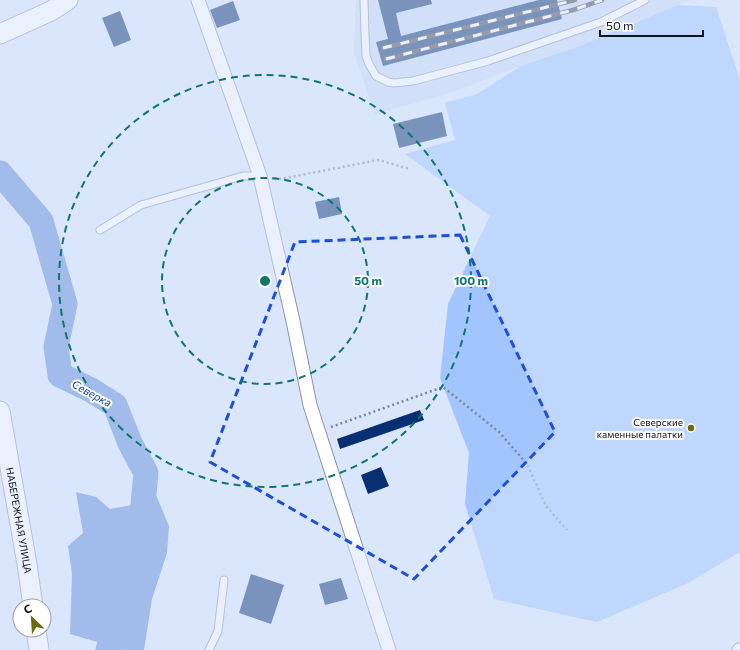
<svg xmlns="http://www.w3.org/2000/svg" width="740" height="650" viewBox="0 0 740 650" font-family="Commissioner,sans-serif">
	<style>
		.built { fill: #c7d8f3 }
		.green { fill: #a3c5ff }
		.water { fill: #5e8ad5 }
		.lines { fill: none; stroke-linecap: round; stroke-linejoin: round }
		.river { stroke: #5e8ad5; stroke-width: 25 }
		.building { fill: #072f72 }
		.lane-casing { stroke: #8894a7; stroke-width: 9 }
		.street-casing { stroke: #8894a7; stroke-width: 15 }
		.secondary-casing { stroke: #8894a7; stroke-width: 21 }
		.path { stroke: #7d8594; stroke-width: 2.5; stroke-dasharray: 2 3; stroke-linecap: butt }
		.lane { stroke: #fff; stroke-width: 7 }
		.street { stroke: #fff; stroke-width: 13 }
		.secondary { stroke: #fff; stroke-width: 19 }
		.rail-casing { stroke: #3d434d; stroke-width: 4.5 }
		.rail { stroke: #fff; stroke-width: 3; stroke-dasharray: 9; stroke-linecap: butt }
		.marked { fill: none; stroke: #1d4ed8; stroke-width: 3; stroke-dasharray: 8 5; stroke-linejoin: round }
		.ring { fill: none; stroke: #0f766e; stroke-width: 2; stroke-dasharray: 7 5 }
		.poi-dot { fill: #696b0a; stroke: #fff; stroke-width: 1.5 }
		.labels { text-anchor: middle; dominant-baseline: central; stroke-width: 4; stroke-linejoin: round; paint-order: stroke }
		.poi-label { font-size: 10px; fill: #0f131a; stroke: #fff; text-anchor: end }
		.street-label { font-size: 10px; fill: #0f131a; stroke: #fff }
		.water-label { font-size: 11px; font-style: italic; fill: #0f439b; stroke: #fff }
		.centre { fill: #0f766e; stroke: #fff; stroke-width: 2 }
		.ring-label { font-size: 12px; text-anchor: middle; font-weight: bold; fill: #0f766e; stroke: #fff; stroke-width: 4; stroke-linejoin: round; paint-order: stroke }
	</style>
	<rect width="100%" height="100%" fill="#d9e6fb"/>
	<!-- built -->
	<path class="built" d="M356,0H690L582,45L521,66L447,94L375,114L354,52Z"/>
	<!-- green -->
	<path class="green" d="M678,5L716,7L740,80V552L686,584L597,622L494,599L465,504L469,453L440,378L448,304L490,216L405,154L455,140L445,103L477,94L521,66L582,45Z"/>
	<!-- water -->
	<path class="water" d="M145,469L169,526L167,553L152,599L144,650H124L70,634L72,574L68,546L83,533L76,492L96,497L110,509L138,504Z"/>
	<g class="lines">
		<!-- river -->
		<path class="river" d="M0,173L41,221L65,304L56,347L60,375L91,390L115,405L130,443L146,473L143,504
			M108,650L119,613"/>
	</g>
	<!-- building -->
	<path class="building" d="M378,0H431L432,4L396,13L401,36L539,0H557L562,19L383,66L376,42L388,39Z
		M233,1L240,20L217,28L210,10Z
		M120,11L131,40L114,47L102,18Z
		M442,112L447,136L399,148L393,124Z
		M339,197L342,214L319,219L315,202Z
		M420,410L424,420L340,449L337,439Z
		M381,467L389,486L368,494L361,475Z
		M251,574L284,585L271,624L239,613Z
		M341,578L348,599L325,605L319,584Z"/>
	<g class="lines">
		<defs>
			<path id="lane" d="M364,0L365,34L366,56L369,64L376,76L388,82L394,83L413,81L488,61L601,22L645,0
				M100,230L141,205L243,176H260
				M209,650L218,631L224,580"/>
			<path id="street" d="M198,0L260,176L293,321L310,405L389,650
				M739,650H740"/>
			<g id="secondary">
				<path d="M0,34L51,11L68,0"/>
				<path id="s1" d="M0,411L27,564L33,606"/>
				<path d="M36,630L39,650"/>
			</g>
		</defs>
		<!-- lane casing -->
		<use href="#lane" class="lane-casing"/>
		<!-- street casing -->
		<use href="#street" class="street-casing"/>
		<!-- secondary casing -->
		<use href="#secondary" class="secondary-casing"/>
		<!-- path -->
		<path class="path" d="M274,178L281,179L378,160L410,169
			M331,427L443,387L499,432L527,464L546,506L567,530"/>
		<!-- lane -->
		<use href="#lane" class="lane"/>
		<!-- street -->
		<use href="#street" class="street"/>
		<!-- secondary -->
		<use href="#secondary" class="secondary"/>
		<defs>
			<path id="rail" d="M383,48L575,0
				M386,59L573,10L602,0"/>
		</defs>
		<!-- rail casing -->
		<use href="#rail" class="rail-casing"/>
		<!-- rail -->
		<use href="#rail" class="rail"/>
	</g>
	<!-- marked area -->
	<path d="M0 0H740V650H0ZM460,235L555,432L414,579L210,462L295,242Z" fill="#d9e6fb" fill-opacity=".55" fill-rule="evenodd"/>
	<path class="marked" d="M460,235L555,432L414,579L210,462L295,242Z"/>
	<!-- distance rings -->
	<g class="ring">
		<circle cx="265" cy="281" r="103"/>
		<circle cx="265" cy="281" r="206"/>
	</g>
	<!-- markers -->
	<circle class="poi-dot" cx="691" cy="428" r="4"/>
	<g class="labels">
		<!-- poi labels -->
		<g class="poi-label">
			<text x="683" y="422">Северские<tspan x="683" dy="12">каменные палатки</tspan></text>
		</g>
		<!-- street labels -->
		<g class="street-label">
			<text stroke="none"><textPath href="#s1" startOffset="111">НАБЕРЕЖНАЯ УЛИЦА</textPath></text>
		</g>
		<!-- water labels -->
		<g class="water-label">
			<text transform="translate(92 393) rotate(29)">Северка</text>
		</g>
	</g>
	<circle cx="265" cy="281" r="6" class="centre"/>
	<g class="ring-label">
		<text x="368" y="285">50 m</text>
		<text x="471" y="285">100 m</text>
	</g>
	<!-- north arrow -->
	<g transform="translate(32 618) rotate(335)"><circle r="19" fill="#ffffff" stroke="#9fa1a3"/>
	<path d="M0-3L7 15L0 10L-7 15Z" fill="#696b0a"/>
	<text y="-6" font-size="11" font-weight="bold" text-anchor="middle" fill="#0f131a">С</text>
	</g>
	<!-- scale -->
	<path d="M600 30v6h103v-6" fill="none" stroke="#0f131a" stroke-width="2"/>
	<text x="606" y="30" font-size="12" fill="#0f131a" stroke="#ffffff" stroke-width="3" paint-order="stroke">50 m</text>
</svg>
